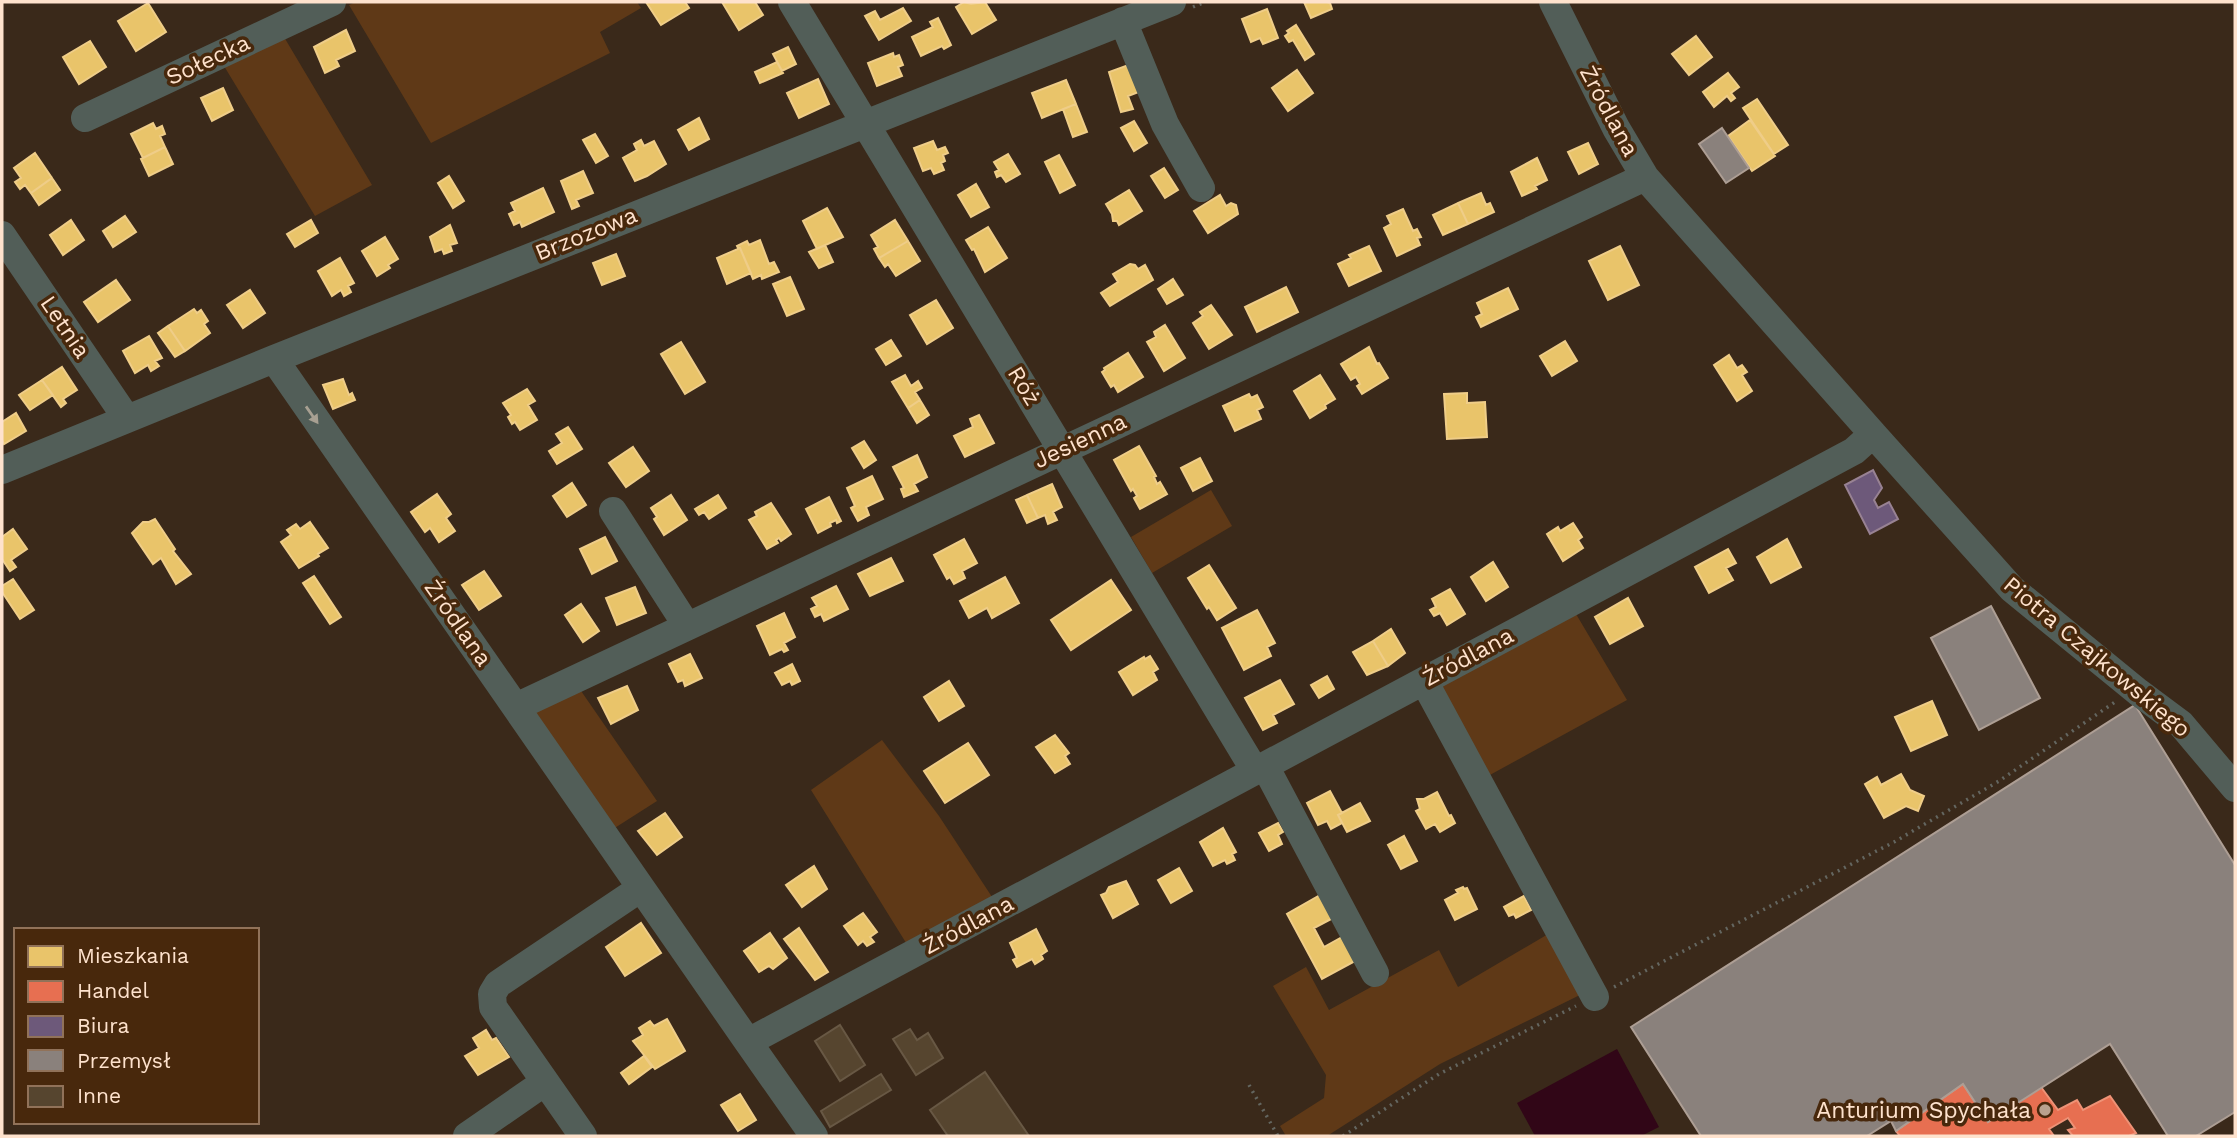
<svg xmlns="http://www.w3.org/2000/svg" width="2237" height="1138" viewBox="0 0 2237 1138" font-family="'Work Sans',sans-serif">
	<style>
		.green { fill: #5f3917 }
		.water { fill: #310617 }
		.homes { fill: #e9c46a; stroke: #efcd88; stroke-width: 2 }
		.shops { fill: #e76f51; stroke: #ee9276; stroke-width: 2 }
		.offices { fill: #6d597a; stroke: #988293; stroke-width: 2 }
		.industry { fill: #8a817c; stroke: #ad9e94; stroke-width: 2 }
		.building { fill: #56452f; stroke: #685844; stroke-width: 2 }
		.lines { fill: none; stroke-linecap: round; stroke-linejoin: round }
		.path { stroke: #646660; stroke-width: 3.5; stroke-dasharray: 2 5; stroke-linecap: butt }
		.minor { stroke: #525e58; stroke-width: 28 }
		.oneway { fill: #a8a092 }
		.poi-dot { fill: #b9a18e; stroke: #48280c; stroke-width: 2.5 }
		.labels { text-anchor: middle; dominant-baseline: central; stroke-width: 7; stroke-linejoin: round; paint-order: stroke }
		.street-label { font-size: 23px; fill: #fee2cd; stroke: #48280c }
		.poi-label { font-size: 23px; fill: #fee2cd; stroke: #48280c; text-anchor: end }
	</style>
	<rect width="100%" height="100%" fill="#3a291a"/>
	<!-- green -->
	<path class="green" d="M356,2H637L641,8L600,32L610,53L431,143L349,5Z
		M284,37L372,185L315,216L224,66Z
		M1211,490L1232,526L1152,573L1131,537Z
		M1576,614L1627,700L1488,776L1439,684Z
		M579,688L657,801L610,831L530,712Z
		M882,740L939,816L994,900L908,946L811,790Z
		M1555,930L1582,994L1440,1064L1327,1136H1286L1280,1126L1324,1098L1326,1075L1273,986L1306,967L1329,1010L1439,950L1458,987Z"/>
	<!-- water -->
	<path class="water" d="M1617,1049L1659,1127L1641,1136H1535L1517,1103Z"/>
	<!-- homes -->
	<path class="homes" d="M646,2H685L689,8L661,25Z
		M722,2H755L763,15L739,30Z
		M964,2L971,4L985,2L996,20L972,34L956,7Z
		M1304,2H1327L1330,3L1332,9L1311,18Z
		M148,3L166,32L136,51L118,21Z
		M903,8L911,21L879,40L865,16L875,11L880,20Z
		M1267,9L1278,38L1263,44L1260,38L1251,42L1242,19Z
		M938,18L951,45L944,49L942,46L921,56L912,37L933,27L930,22Z
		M1296,25L1314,54L1305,60L1293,40L1289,42L1285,36L1289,33L1287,31Z
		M346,30L355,51L336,60L339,66L325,73L314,47Z
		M1696,36L1712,57L1689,75L1672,54Z
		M90,41L106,67L79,84L63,57Z
		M788,47L796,64L782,71L773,54Z
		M893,53L894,57L899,55L903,65L898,67L902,76L877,86L868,63Z
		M777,62L783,73L760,83L755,72Z
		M1134,63L1144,90L1128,96L1133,109L1121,112L1109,72Z
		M1297,70L1313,93L1288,111L1272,88Z
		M1728,73L1739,87L1731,93L1735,98L1731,101L1727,96L1714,107L1703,92Z
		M818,79L829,104L799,118L787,93Z
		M1066,80L1076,104L1042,118L1032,93Z
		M223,88L233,110L212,121L201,98Z
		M1757,99L1788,145L1774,154L1743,108Z
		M1076,104L1087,132L1073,137L1063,109Z
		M699,118L709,139L689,150L678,130Z
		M1750,120L1775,156L1752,171L1728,136Z
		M1134,121L1147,143L1134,151L1121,128Z
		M153,123L156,129L162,126L165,134L160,136L165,147L143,158L131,134Z
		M595,134L608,156L596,163L583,140Z
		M641,140L644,146L654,141L666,164L647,176L635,181L623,158L637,150L634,144Z
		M933,141L937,150L945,147L948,153L943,155L945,161L941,163L944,170L934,174L931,168L923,171L914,148Z
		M1588,143L1598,164L1579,174L1568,152Z
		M165,147L173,164L149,176L141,159Z
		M35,153L52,178L31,193L25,185L20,189L15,182L21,178L14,168Z
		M1008,154L1020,174L1006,182L1001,175L997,177L995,172L999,170L994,162Z
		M1059,155L1075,185L1060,193L1045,162Z
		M1537,158L1547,180L1535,186L1537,189L1522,196L1511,172Z
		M1164,168L1178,190L1165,198L1151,176Z
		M583,171L593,193L576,200L579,206L572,209L561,181Z
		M449,176L464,201L453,208L438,183Z
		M52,178L60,190L39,205L31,193Z
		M976,184L989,207L971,217L958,195Z
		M543,188L554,212L522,227L520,222L514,225L509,214L515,211L511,203Z
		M1129,190L1142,211L1119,225L1117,221H1113L1112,214L1106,204Z
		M1481,193L1486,205L1490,203L1494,212L1468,224L1458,203Z
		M1220,195L1226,206L1231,203L1236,205L1238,214L1208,233L1194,211Z
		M1458,203L1468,224L1443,235L1433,215Z
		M827,208L843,237L817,249L803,221Z
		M1403,209L1413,231L1417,229L1421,237L1417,238L1420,245L1397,256L1384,228L1391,224L1387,216Z
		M125,216L136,232L113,247L103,231Z
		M71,220L84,240L63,255L50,235Z
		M311,220L318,233L295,247L287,234Z
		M895,220L908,241L879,258L874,249L878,247L871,235Z
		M450,225L457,243L450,245L452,251L444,254L442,249L435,252L430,237Z
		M988,227L1007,258L985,272L974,249L972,250L966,240Z
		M385,237L398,259L388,265L390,268L377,276L362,251Z
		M760,240L769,264L774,262L779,272L762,279L761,275L753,279L740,248H738L737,246L747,241L749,245Z
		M908,241L920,261L896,276L888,264L885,267L879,258Z
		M825,245L833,262L819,268L809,252Z
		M1369,246L1381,271L1349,286L1338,264L1351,258L1349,255Z
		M1620,246L1639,285L1608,300L1589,261Z
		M740,248L751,273L727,284L717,258Z
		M616,254L625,276L602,285L593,263Z
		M340,258L354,283L348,286L351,292L344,296L341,290L332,296L318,271Z
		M1130,264L1135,265L1138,269L1145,265L1153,280L1110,306L1101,293L1118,282L1113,274Z
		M790,277L804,309L787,316L773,284Z
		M1173,279L1183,295L1167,304L1158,289Z
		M116,280L130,300L98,322L84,302Z
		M1286,287L1298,312L1257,332L1245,307Z
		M1508,288L1518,309L1481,327L1476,317L1482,314L1477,303Z
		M250,290L265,313L243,328L227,305Z
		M936,300L953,328L927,344L910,315Z
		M1211,305L1232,335L1209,349L1193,323L1203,316L1200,312Z
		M194,309L197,313L201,310L208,321L204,324L210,333L185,351L168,326Z
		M1165,325L1185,358L1164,371L1147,342L1156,337L1154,332Z
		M168,326L185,351L175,357L158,333Z
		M149,336L162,358L155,361L159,366L151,371L148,365L135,373L123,351Z
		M891,340L901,356L886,365L876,349Z
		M1565,341L1577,361L1552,376L1540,356Z
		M681,342L705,382L685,394L661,354Z
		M1369,347L1377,364L1379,363L1388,378L1362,394L1357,386L1360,384L1356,377L1351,380L1341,364Z
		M1128,353L1143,377L1118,392L1114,385L1111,387L1102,372L1105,370L1104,368Z
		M1729,355L1737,368L1742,365L1747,372L1742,375L1752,391L1737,401L1714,365Z
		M62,367L77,390L63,399L66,403L61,407L42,380Z
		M905,375L911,386L918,381L922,388L915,392L920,400L908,408L892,382Z
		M1320,375L1335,399L1325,405L1326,408L1310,418L1294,391Z
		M343,379L349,395L352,393L355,400L333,409L323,385Z
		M42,380L53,395L30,410L19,395Z
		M527,389L535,401L528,405L537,420L520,430L515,422L512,424L508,417L511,415L503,403Z
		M1467,393V403L1485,402L1487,437L1447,439L1444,394Z
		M1249,394L1251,398L1257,395L1263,407L1257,410L1261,419L1235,431L1223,406Z
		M920,400L929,415L917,423L908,408Z
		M16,413L26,431L4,444L2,440V422Z
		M979,415L994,443L965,457L954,436L973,427L970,419Z
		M568,427L582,449L557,464L549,451L562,443L556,434Z
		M864,441L876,460L864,468L852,448Z
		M1139,446L1156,476L1154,477L1157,484L1160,482L1167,494L1140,509L1134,498L1137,496L1133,489L1131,491L1114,460Z
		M633,447L649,471L626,487L609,463Z
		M917,455L927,477L914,484L918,491L904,497L901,489L904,488L893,467Z
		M1200,458L1212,481L1193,491L1181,468Z
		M872,476L883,499L866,507L869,515L858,521L851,508L855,506L847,488Z
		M572,483L586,505L567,517L553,496Z
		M1052,484L1062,507L1053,512L1057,520L1048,524L1045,515L1038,518L1027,495Z
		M437,494L451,514L446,518L455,531L439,542L430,528L425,532L411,512Z
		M671,495L687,520L664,535L654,519L657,517L651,508Z
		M718,495L726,508L709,519L704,512L699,515L695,509Z
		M1027,495L1038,518L1027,523L1016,500Z
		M829,497L841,521L837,523L836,520L830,523L831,526L818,533L806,509Z
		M771,503L791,534L781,541L779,538L776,540L778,543L767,549L749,520L757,516L755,512Z
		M155,519L175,549L173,551L191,574L176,584L161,558L153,564L132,533L143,522H149Z
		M310,522L328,548L318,554L319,556L299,568L281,542L291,535L287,530L296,524L300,529Z
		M1573,523L1582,537L1578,540L1583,548L1563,561L1547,534L1558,527L1560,531Z
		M13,529L27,549L11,560L16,567L10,571L2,559V537Z
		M605,537L617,561L592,574L580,549Z
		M964,539L977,563L962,571L965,578L954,584L950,577L947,579L934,555Z
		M1787,539L1801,567L1771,583L1757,557Z
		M1728,549L1736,563L1726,568L1733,580L1709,593L1695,567Z
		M891,558L903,581L870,596L858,574Z
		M1493,562L1508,587L1486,601L1471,577Z
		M1209,565L1236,608L1217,620L1209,607L1207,609L1188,578Z
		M484,571L501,596L479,610L462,585Z
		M314,576L341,617L330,624L303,583Z
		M1005,577L1019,603L992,618L987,608L969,618L960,601Z
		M13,579L34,610L20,619L2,592V586Z
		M1111,580L1131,610L1071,650L1051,620Z
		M836,586L848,609L824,621L821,614L815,617L811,609L817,606L812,598Z
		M635,587L646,613L617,625L606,598Z
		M1450,589L1465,614L1447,625L1440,613L1434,616L1430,610L1436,607L1432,599Z
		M1628,598L1643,626L1610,644L1595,617Z
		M581,604L599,631L583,642L565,615Z
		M1257,610L1275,643L1267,647L1271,656L1244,670L1222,628Z
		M784,613L795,637L784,643L788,650L784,652L782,649L770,655L757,626Z
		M1391,629L1405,653L1388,666L1373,641Z
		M1373,641L1388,666L1367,675L1353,652Z
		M690,654L702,678L685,686L683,680L678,682L669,664Z
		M1150,656L1158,669L1153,672L1157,680L1133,695L1119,672L1144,657L1145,659Z
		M792,664L800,681L792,685L790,681L782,685L775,673Z
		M1327,676L1334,689L1319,698L1311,685Z
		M1280,680L1294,704L1273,715L1277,723L1263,730L1245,698Z
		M949,681L964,706L939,721L924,697Z
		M627,686L638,710L611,724L598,698Z
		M1932,701L1947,735L1911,751L1895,717Z
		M1055,735L1069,753L1065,756L1070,764L1055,773L1036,747Z
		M968,743L989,775L945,803L924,771Z
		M1901,774L1910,790L1924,796L1918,811L1906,806L1884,818L1865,784L1877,777L1881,785Z
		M1330,791L1342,813L1338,815L1342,823L1331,829L1327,821L1318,825L1307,803Z
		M1437,792L1449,816L1451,815L1455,823L1440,832L1435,824L1426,829L1416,811L1420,809L1417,799H1424Z
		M1360,803L1370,821L1347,832L1338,815Z
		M665,813L682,837L657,855L638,831Z
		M1278,823L1283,832L1278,835L1282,844L1269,851L1259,833Z
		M1223,828L1236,852L1232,854L1235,860L1227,864L1225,860L1213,866L1200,842Z
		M1404,836L1417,861L1401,869L1388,845Z
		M814,866L827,889L802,907L786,885Z
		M1179,868L1192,891L1171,903L1158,880Z
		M1126,881L1138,904L1113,918L1101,895L1106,893L1109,887Z
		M1463,887L1464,889L1467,888L1477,909L1455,920L1445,900L1458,893L1456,890Z
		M1320,895L1333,918L1314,928L1324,947L1342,937L1355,961L1322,979L1287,914Z
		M1524,896L1531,910L1516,918L1514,914L1509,916L1504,907Z
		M863,913L877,932L870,937L874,942L867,946L863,941L858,945L844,926Z
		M641,923L661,953L625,976L606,947Z
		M799,928L828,972L815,980L784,939Z
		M1036,929L1047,951L1041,955L1043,959L1035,964L1032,959L1017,967L1013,960L1017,958L1010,943Z
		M770,933L787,958L773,969L769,966L759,972L744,951Z
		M667,1019L685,1051L655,1069L633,1041L643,1035L639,1028L650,1021L654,1026Z
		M486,1030L492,1040L496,1038L509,1057L478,1075L465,1056L479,1048L473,1038Z
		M644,1056L652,1067L629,1084L621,1073Z
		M740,1094L756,1120L738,1131L721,1105Z"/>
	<!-- shops -->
	<path class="shops" d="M1963,1084L1988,1122L2041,1087L2058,1110L2077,1100L2083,1110L2110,1096L2136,1133L2129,1136H2073L2068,1130L2075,1128L2068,1118L2049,1129L2054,1136H1900L1896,1131Z"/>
	<!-- offices -->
	<path class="offices" d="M1873,470L1882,488L1874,500L1878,508L1889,502L1898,519L1870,534L1845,485Z"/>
	<!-- industry -->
	<path class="industry" d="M1722,128L1749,168L1726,183L1699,144Z
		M1991,606L2040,698L1979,730L1931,638Z
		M2135,705L2235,865V1112L2196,1136H2168L2110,1044L1988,1122L1963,1084L1896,1131L1891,1121L1867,1136H1701L1631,1027Z"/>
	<!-- building -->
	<path class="building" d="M840,1025L865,1065L840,1081L815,1041Z
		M910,1029L917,1040L928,1033L943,1058L916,1075L893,1039Z
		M985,1072L1029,1136H948L930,1110Z
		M881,1074L891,1090L830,1127L821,1111Z"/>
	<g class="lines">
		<!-- path -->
		<path class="path" d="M1193,7L1205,2
			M1614,987L1894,842L1999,781L2115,702
			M1249,1085L1278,1136
			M1343,1136L1439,1074L1576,1006"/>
		<!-- minor -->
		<path class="minor" d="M792,2L1255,771
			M1123,21L1165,124L1201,188
			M85,118L332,2
			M2,235L127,419
			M274,359L748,1042L1854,451L1873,434L1645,177L1616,128L1553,2
			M1873,434L2012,589L2138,692L2181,724L2235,788
			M2,470L274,359L1172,2
			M613,511L687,626
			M1424,681L1595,997
			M516,707L1645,177
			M1265,766L1375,973
			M748,1042L814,1136
			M467,1136L545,1082
			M583,1136L493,1007L492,994L498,984L641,888"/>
	</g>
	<!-- one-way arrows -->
	<defs><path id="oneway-solid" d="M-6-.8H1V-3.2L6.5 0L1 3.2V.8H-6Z" transform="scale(1.75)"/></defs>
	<use class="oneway" href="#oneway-solid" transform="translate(312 415) rotate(55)"/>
	<!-- markers -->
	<circle class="poi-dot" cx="2045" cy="1110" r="7"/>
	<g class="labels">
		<!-- street labels -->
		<g class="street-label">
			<text transform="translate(208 60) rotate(-25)">Sołecka</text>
			<text transform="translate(1609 111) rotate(62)">Źródlana</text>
			<text transform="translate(586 234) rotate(-22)">Brzozowa</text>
			<text transform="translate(65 327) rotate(56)">Letnia</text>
			<text transform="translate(1024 386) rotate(59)">Róż</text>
			<text transform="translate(1080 441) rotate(-25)">Jesienna</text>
			<text transform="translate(458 623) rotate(55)">Źródlana</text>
			<text transform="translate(1468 657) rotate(-28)">Źródlana</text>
			<text transform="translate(2097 657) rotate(40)">Piotra Czajkowskiego</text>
			<text transform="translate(968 925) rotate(-28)">Źródlana</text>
		</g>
		<!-- poi labels -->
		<g class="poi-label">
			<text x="2031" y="1110">Anturium Spychała</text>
		</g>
	</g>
	<!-- border -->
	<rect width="2237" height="1138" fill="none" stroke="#fee2cd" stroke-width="7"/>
	<!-- legend -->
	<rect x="14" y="928" width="245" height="196" fill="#48280c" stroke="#917259" stroke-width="2"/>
	<rect x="28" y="946" width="35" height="21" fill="#e9c46a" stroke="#917259" stroke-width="2"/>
	<text x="77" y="963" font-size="21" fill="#fee2cd">Mieszkania</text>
	<rect x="28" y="981" width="35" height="21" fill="#e76f51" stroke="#917259" stroke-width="2"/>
	<text x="77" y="998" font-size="21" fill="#fee2cd">Handel</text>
	<rect x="28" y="1016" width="35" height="21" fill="#6d597a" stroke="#917259" stroke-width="2"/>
	<text x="77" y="1033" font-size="21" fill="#fee2cd">Biura</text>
	<rect x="28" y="1050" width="35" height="21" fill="#8a817c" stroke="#917259" stroke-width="2"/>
	<text x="77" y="1068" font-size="21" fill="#fee2cd">Przemysł</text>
	<rect x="28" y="1086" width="35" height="21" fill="#56452f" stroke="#917259" stroke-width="2"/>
	<text x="77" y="1103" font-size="21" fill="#fee2cd">Inne</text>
</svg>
